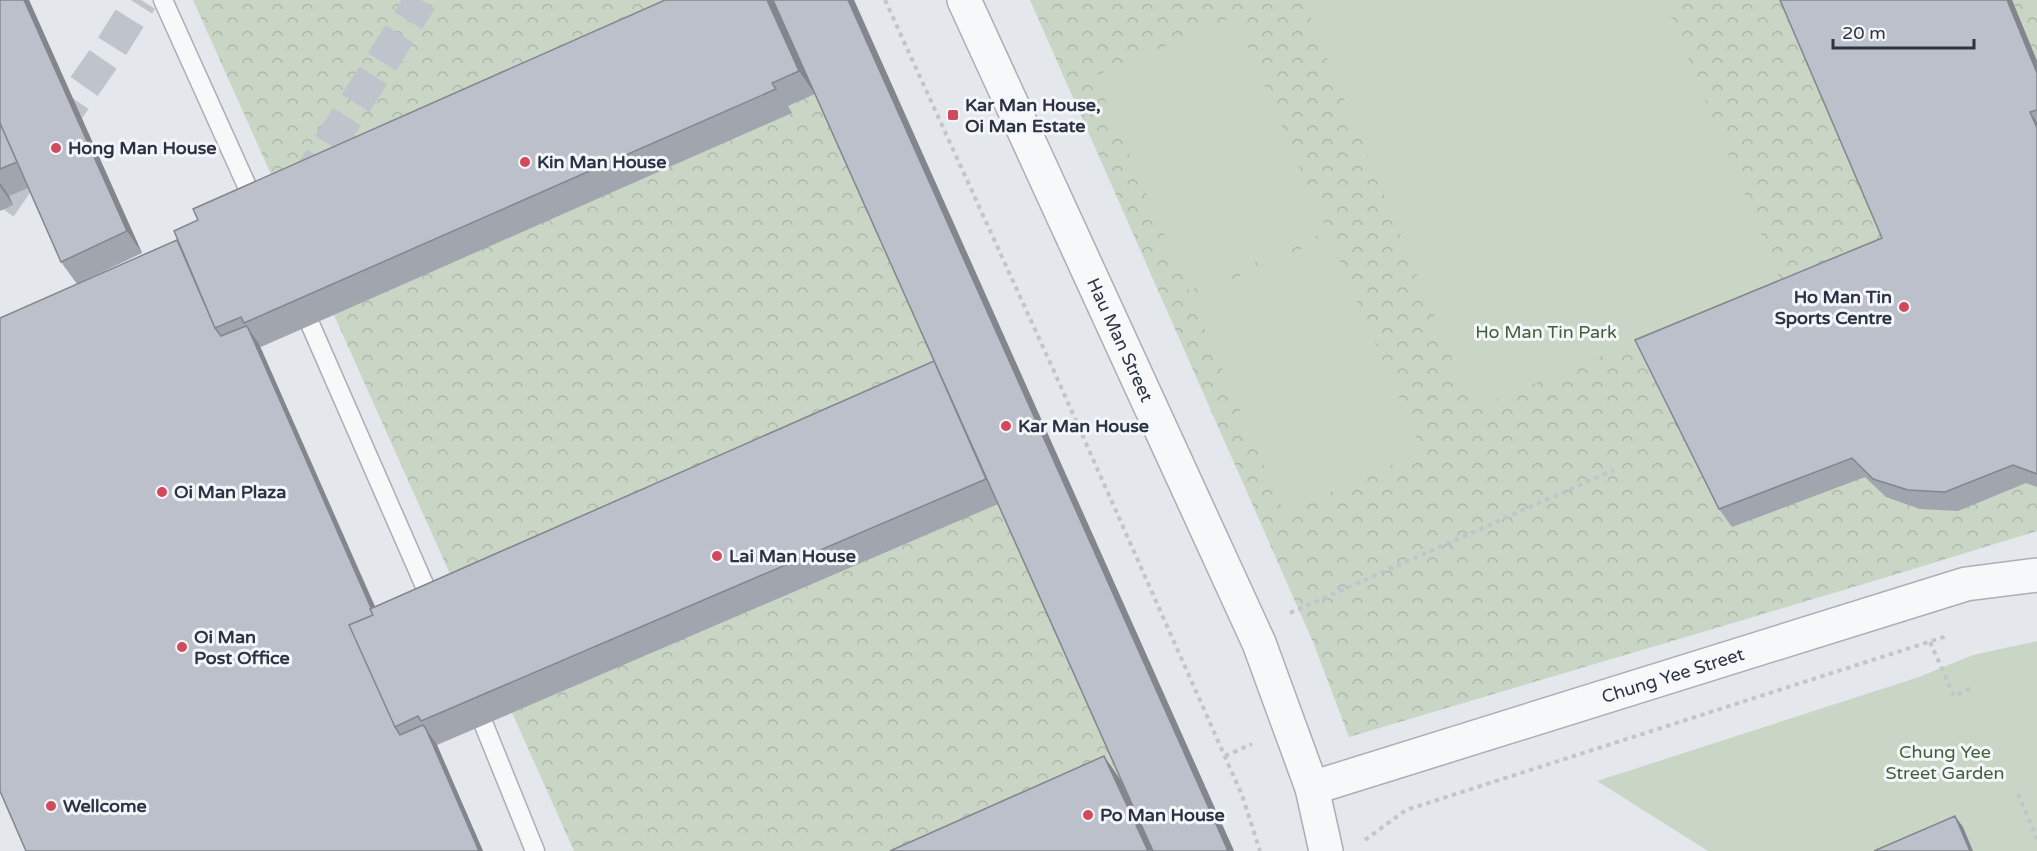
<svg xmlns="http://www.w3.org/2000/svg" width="2037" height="851" viewBox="0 0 2037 851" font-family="'Varela Round',sans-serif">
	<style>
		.park { fill: url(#park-crowns) }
		.garden { fill: #c9d6c5 }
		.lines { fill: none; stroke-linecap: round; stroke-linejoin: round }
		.trunk-tunnel { stroke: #bfc3cb; stroke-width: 33; stroke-dasharray: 33 16; stroke-linecap: butt }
		.service-casing { stroke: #a9aeb7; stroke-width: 21 }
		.minor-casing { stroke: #a9aeb7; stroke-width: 36 }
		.path { stroke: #c2c5cb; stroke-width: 4; stroke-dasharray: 4.5 4.5; stroke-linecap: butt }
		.service { stroke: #f7f8fa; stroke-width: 18 }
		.minor { stroke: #f7f8fa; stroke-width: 33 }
		.wall { fill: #a1a5ae; fill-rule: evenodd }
		.shaded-wall { fill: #83868d }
		.building { fill: #bbc0ca; stroke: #83868d; stroke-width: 1.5 }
		.poi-dot { fill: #d1495b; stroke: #f4f6f9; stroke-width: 2 }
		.labels { text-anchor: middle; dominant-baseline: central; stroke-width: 6; stroke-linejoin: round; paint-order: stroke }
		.poi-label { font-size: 18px; font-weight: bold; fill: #2b3445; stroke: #f4f6f9; text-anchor: start }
		.park-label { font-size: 18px; fill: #3f6138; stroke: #f4f6f9 }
		.street-label { font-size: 18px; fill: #2b3445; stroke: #f4f6f9 }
	</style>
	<defs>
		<pattern id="park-crowns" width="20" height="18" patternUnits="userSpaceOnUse" patternTransform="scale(1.5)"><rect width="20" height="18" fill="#c9d6c5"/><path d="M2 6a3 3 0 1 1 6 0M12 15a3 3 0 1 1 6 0" fill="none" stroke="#adb8ab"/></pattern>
	</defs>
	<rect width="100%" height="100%" fill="#e4e7ec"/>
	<!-- park -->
	<path class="park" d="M193,0H778L1178,851H574Z
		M1030,0H2037V531L1874,581L1349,737L1313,642Z"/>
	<!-- garden -->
	<path class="garden" d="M1303,0H1664L1781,282L1473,409Z
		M1235,16L1327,231L1189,291L1095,76Z
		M1329,237L1423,452L1284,512L1191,297Z
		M2037,641V851H1708L1597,781L1919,677L1973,655Z"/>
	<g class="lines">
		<!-- trunk-tunnel -->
		<path class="trunk-tunnel" d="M303,186L421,0
			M0,207L111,48L141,0"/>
		<defs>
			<path id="service" d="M163,0L256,206
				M311,326L434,607
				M484,725L535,851"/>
			<g id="minor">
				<path id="s1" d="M964,0L1259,643L1312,788L1326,851"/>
				<path id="s2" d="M1312,788L1966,584L2037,575"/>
			</g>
		</defs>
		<!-- service casing -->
		<use href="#service" class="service-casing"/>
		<!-- minor casing -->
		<use href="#minor" class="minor-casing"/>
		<!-- path -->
		<path class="path" d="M885,0L1053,369L1242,795L1260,851
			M1290,613L1614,470
			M1930,642L1954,696L1973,687
			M1225,756L1252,744
			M2018,794L2037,839
			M1365,840L1406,810L1947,636"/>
		<!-- service -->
		<use href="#service" class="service"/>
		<!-- minor -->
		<use href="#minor" class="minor"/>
	</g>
	<!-- wall -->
	<path class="wall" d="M0,0H29L142,253L77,284L61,262L28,188L9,196L13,205L0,211Z
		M665,0H854L1234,851H890L1120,779L1143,829L998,504L437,745L483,851H26L177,240L198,220ZM815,94L934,361L375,606L259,344L261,347L792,113L788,106Z
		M1780,0H2012L2037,61V487L2026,483L1958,511L1920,509L1886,497L1865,477L1732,527L1719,509L1882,238Z"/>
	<!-- shaded-wall -->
	<path class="shaded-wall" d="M24,0H29L142,253L127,231Z
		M767,0H773L815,94L799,71Z
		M848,0H854L1234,851H1228Z
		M2007,0H2012L2037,61V73Z
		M2030,112L2037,122V128Z
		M0,183L9,196L13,205L0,186Z
		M248,328L259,344L389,639L378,623Z
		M426,729L437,745L483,851H479Z
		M1104,756L1120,779L1153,851H1148Z
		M1955,816L1963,827L1973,851H1970Z"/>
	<!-- building -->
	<path class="building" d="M0,0H24L127,231L61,262L0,123Z
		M665,0H767L799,71L772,83L776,89L244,323L241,317L215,328L174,231L198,220L193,209Z
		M773,0H848L1228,851H1153Z
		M1780,0H2007L2037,73V110L2030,112L2037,128V474L2013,465L1945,492L1908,490L1873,479L1852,458L1719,509L1635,340L1882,238Z
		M0,123L17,162L0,169Z
		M177,240L215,328L221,336L246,326L248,328L371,608L370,609L373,615L349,625L395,727L400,735L423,725L426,729L479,851H26L0,791V318Z
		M934,361L986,479L421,721L418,716L395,727L349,625L373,615L370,609Z
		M1104,756L1148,851H890Z
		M1955,816L1970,851H1874Z"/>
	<!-- markers -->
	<g class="poi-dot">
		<rect x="947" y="109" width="12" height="12" rx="3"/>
		<circle cx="56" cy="148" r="6"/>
		<circle cx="525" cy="162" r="6"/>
		<circle cx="1904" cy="307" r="6"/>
		<circle cx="1006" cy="426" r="6"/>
		<circle cx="162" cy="492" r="6"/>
		<circle cx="717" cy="556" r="6"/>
		<circle cx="182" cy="647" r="6"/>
		<circle cx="51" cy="806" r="6"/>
		<circle cx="1088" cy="815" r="6"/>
	</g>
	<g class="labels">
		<!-- poi labels -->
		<g class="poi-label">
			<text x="965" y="105">Kar Man House,<tspan x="965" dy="21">Oi Man Estate</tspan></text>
			<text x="68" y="148">Hong Man House</text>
			<text x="537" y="162">Kin Man House</text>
			<text x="1892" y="297" text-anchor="end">Ho Man Tin<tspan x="1892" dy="21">Sports Centre</tspan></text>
			<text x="1018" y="426">Kar Man House</text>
			<text x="174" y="492">Oi Man Plaza</text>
			<text x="729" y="556">Lai Man House</text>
			<text x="194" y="637">Oi Man<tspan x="194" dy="21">Post Office</tspan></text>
			<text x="63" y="806">Wellcome</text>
			<text x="1100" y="815">Po Man House</text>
		</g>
		<!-- park labels -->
		<g class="park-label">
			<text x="1546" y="332">Ho Man Tin Park</text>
			<text x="1945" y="752">Chung Yee<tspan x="1945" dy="21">Street Garden</tspan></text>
		</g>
		<!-- street labels -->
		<g class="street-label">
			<text stroke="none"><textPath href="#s1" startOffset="374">Hau Man Street</textPath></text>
			<text stroke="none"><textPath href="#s2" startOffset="378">Chung Yee Street</textPath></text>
		</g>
	</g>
	<!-- scale -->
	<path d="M1833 39v9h141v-9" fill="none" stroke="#2b3445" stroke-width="3"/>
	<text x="1842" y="39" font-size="18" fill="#2b3445" stroke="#f4f6f9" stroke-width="4.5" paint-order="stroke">20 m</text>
</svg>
